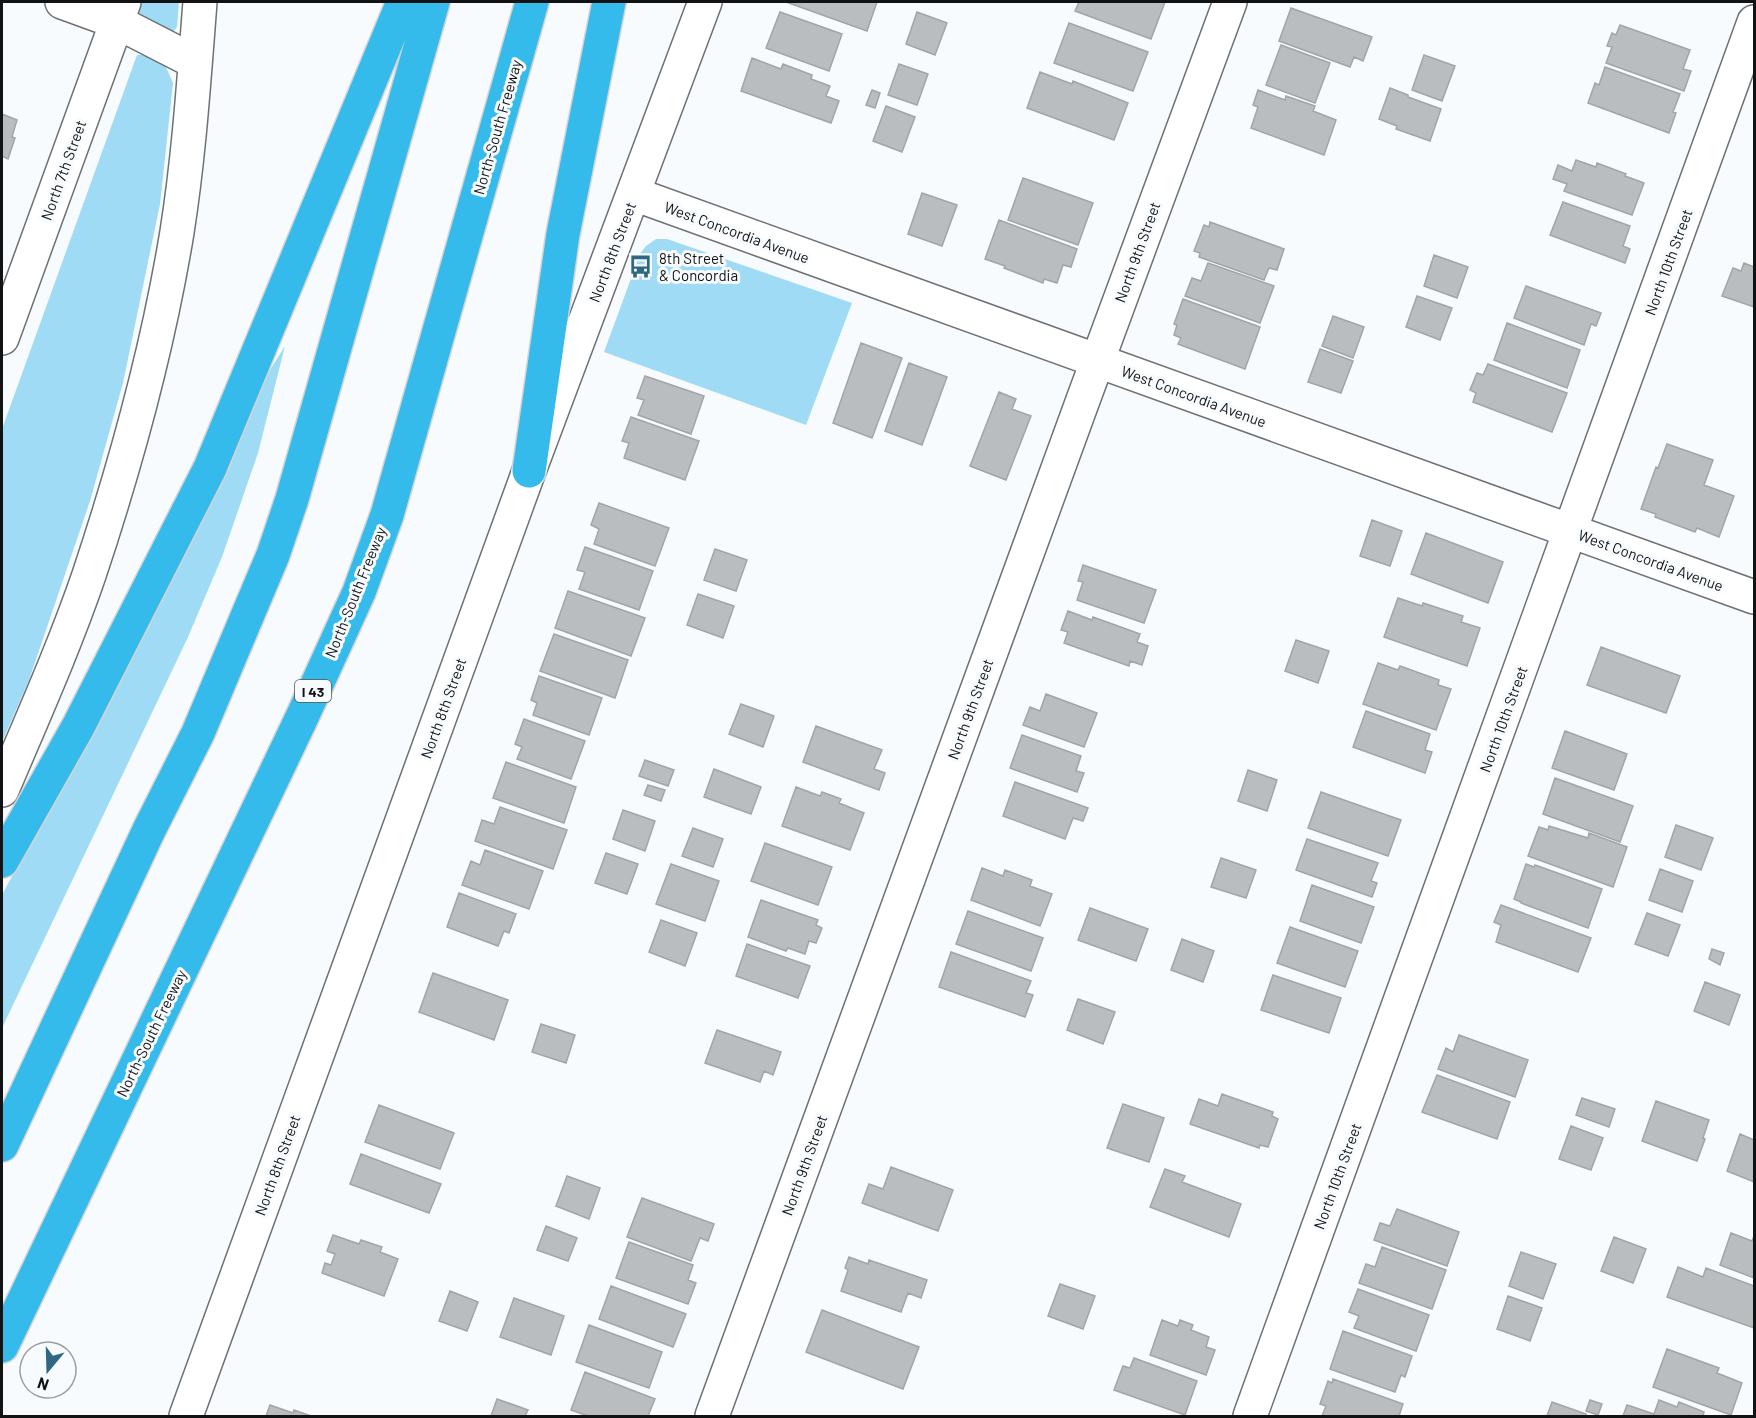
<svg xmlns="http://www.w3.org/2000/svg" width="1756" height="1418" viewBox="0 0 1756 1418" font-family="Barlow,sans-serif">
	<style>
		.green { fill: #a0dbf5 }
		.building { fill: #b9bdbf; stroke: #a2a5a7; stroke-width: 1.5 }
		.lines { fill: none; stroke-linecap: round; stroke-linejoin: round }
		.minor-casing { stroke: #6d7173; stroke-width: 36 }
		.highway-casing { stroke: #d4d4d5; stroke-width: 36 }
		.minor { stroke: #fff; stroke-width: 33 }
		.highway { stroke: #35bbeb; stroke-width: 33 }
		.labels { text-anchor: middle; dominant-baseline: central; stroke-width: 6; stroke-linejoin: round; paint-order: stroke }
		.shield { fill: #f7fbfd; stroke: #565859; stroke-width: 1.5 }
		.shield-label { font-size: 14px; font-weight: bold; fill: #111213 }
		.street-label { font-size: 15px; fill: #111213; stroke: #f7fbfd }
		.poi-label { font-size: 15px; fill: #111213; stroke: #f7fbfd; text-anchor: start }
	</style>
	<rect width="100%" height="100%" fill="#f7fbfd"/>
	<!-- green -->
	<path class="green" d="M142,2H179L177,27L174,31L168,32L141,20L139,14Z
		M137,55H152L166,67L173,83L160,204L123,383L90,501L29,680L2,742V429Z
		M656,239H667L852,303L806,425L604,352L640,254L646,246Z
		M285,346L258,453L222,557L188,637L2,1028V895L103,705L221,472L266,376Z"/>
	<!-- building -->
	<path class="building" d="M786,2H877L867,31Z
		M1079,2H1165L1151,39L1075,11Z
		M1291,8L1372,37L1363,61L1354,57L1350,67L1279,41Z
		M780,12L842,34L829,71L766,48Z
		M917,12L947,23L935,55L906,44Z
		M1069,23L1148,52L1133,91L1054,63Z
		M1620,25L1690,50L1683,69L1691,71L1684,91L1606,63L1612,47L1607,46L1612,33L1616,35Z
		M1281,45L1330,63L1315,103L1266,85Z
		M1424,55L1455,66L1442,101L1412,90Z
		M752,58L781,69L783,64L812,75L811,79L830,86L826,96L839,101L831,123L741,91Z
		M899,64L928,74L917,105L888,95Z
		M1605,67L1680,94L1673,112L1676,113L1669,133L1588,103L1595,83L1599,85Z
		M1040,72L1072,84L1073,81L1128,103L1114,140L1027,108Z
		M1390,88L1408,95V97L1441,109L1430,141L1396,129L1397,126L1379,119Z
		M872,90L880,93L875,108L866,105Z
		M1258,90L1285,100L1286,96L1315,106L1313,111L1336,120L1324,155L1251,128L1258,107L1253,105Z
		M886,106L915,117L902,152L873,141Z
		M2,114L17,120L12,137L15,138L8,159L2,156Z
		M1576,160L1596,167L1597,163L1626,174L1625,176L1644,183L1632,215L1564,191L1567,184L1553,179L1558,165L1572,171Z
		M1023,178L1093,203L1078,245L1008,220Z
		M922,193L957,205L942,246L908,234Z
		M1563,202L1630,226L1623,246L1630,249L1625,263L1550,235Z
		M999,220L1077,249L1071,267L1063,265L1057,283L1044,279L1043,283L1004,268L1005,266L985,259Z
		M1210,222L1284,249L1277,270L1269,268L1264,280L1199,257L1200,253L1194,251L1204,225L1209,227Z
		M1434,255L1468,267L1457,298L1424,286Z
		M1208,263L1274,286L1260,323L1185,296L1192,278L1201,281Z
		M1744,263L1754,267V307L1722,296L1733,268L1741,271Z
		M1526,286L1601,313L1596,326L1591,324L1584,345L1514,318Z
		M1417,296L1452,308L1440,340L1406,327Z
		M1183,299L1260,327L1245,369L1178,344L1181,338L1174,335L1177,325L1174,324Z
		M1333,316L1364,327L1353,358L1322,346Z
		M1507,323L1580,350L1567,388L1494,360Z
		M861,343L902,358L872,438L833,423Z
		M1320,349L1353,361L1341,393L1308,382Z
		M909,363L947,377L922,445L885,431Z
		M1488,364L1567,393L1552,432L1473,402L1476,393L1470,390L1477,373L1483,375Z
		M645,376L704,396L691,434L638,415L644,400L637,398Z
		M999,392L1016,399L1012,409L1031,416L1006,480L970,466Z
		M631,417L699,441L685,480L624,458L629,443L622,441Z
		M1667,444L1713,460L1704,485L1734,496L1719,537L1697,528L1695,532L1655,517L1656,514L1641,509L1656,467L1658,468Z
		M599,503L669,528L655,566L594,544L599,529L591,525Z
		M1372,520L1402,531L1390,566L1360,556Z
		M1426,533L1503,562L1488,603L1411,574Z
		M585,547L653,571L639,610L579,589L585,572L577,570Z
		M715,549L747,560L736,591L704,580Z
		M1083,565L1156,590L1144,623L1077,600L1083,582L1078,581Z
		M568,591L645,618L631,656L555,628Z
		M698,594L734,606L723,638L687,625Z
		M1398,598L1422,606L1423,603L1463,616L1461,622L1480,628L1467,666L1384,637Z
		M1068,611L1092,620L1093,617L1140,634L1137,642L1148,646L1142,665L1130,661L1129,666L1064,643L1068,632L1061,630Z
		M554,634L628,660L615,698L540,671Z
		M1296,640L1329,651L1318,683L1285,671Z
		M1601,647L1680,676L1666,713L1587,685Z
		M1378,663L1398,670L1400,666L1439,680L1438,685L1451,689L1436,730L1363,704Z
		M539,676L602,698L589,735L533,715L537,703L531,700Z
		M1046,694L1097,713L1084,747L1023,725L1030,707L1040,711Z
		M741,704L774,716L763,747L729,734Z
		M1366,711L1430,734L1425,750L1432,752L1425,773L1353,747Z
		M524,719L585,741L571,779L517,759L522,747L515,744Z
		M816,726L882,750L874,769L885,773L879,790L803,762Z
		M1565,731L1627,754L1614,790L1552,768Z
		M1022,735L1081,756L1076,771L1084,773L1077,792L1010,768Z
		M645,760L674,770L668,786L639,776Z
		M506,762L576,787L564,823L493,798Z
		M714,769L761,787L751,814L704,797Z
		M1248,770L1277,780L1267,811L1238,801Z
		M1555,778L1633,806L1620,842L1543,814Z
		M1015,782L1088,808L1083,821L1073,818L1065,839L1003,816Z
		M648,785L665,790L661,801L644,795Z
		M796,787L820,796L822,792L841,799L839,803L864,813L850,850L782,826Z
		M1321,792L1401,820L1388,856L1308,828Z
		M500,807L567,830L553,869L475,841L482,820L494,824Z
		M623,810L655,821L645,851L613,839Z
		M1676,825L1713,838L1701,870L1665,857Z
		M1549,826L1588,838L1589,833L1627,847L1613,887L1528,856L1539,827L1548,830Z
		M693,828L723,839L713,867L682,856Z
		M1307,839L1378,863L1371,881L1377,883L1372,897L1296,870Z
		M765,843L832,867L818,905L751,881Z
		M485,850L543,871L529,909L462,885L471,861L480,865Z
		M606,853L638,864L627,894L595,883Z
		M1221,858L1256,870L1246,898L1211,887Z
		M671,864L719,881L705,921L656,904Z
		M1526,864L1534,867L1535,865L1602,889L1588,928L1521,903V902L1514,899Z
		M982,868L1003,876L1005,870L1032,880L1030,886L1052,894L1040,926L971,900Z
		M1660,869L1693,881L1682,912L1649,900Z
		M1312,885L1374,907L1361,943L1300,921Z
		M459,893L516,914L509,933L504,931L498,946L447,927Z
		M761,900L818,920L816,925L822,928L816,943L809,941L805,954L788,948L786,951L748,937Z
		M1501,905L1591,938L1578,972L1496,942L1501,925L1494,922Z
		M1090,908L1148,929L1136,961L1078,940Z
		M968,911L1043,938L1031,971L956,944Z
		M1647,913L1680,925L1668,956L1635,944Z
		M661,920L697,933L685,966L649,952Z
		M1290,927L1358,951L1345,987L1277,963Z
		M1182,939L1214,951L1203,982L1171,970Z
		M747,944L810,966L798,998L736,976Z
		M1712,949L1724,953L1720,965L1709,959Z
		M951,952L1031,981L1026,993L1033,995L1025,1017L939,987Z
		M433,973L508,1000L494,1040L419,1012Z
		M1273,975L1341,998L1329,1033L1261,1010Z
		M1705,982L1740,995L1729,1025L1694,1011Z
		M1078,999L1115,1012L1103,1044L1067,1030Z
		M541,1024L575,1035L566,1063L532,1052Z
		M717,1030L781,1052L773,1075L764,1071L760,1082L705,1063Z
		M1459,1035L1528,1060L1515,1097L1438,1069L1446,1048L1453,1052Z
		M1437,1075L1510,1102L1497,1139L1422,1112Z
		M1222,1094L1273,1112L1272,1116L1278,1119L1268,1147L1260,1145L1259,1148L1190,1124L1199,1099L1218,1106Z
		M1582,1098L1615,1109L1609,1127L1576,1115Z
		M1656,1101L1709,1120L1703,1138L1705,1139L1697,1161L1642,1141Z
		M1123,1104L1164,1118L1149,1162L1107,1148Z
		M379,1105L454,1133L440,1169L365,1142Z
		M1571,1126L1603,1138L1591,1170L1559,1159Z
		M1740,1134L1754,1140V1182L1727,1171Z
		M361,1154L441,1184L429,1213L350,1184Z
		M891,1167L953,1190L938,1231L862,1203L869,1184L883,1189Z
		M1165,1169L1185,1176L1182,1182L1241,1204L1229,1237L1150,1207Z
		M567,1176L600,1188L589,1219L556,1206Z
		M642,1198L714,1224L708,1241L700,1238L691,1261L627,1237Z
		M1397,1209L1459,1232L1447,1266L1374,1240L1380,1223L1390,1226Z
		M546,1226L577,1238L568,1261L537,1250Z
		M1731,1233L1752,1241L1754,1236V1278L1720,1265Z
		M333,1235L359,1244L361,1240L382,1247L380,1252L398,1259L384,1296L322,1273L325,1263L331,1265L335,1254L327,1251Z
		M1614,1237L1646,1249L1633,1283L1601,1271Z
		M629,1242L693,1265L688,1280L696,1283L688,1304L616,1278Z
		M1382,1247L1446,1270L1432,1309L1359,1283L1366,1264L1375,1267Z
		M1521,1252L1556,1264L1543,1299L1509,1286Z
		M849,1257L868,1264L869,1260L927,1280L921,1298L908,1293L901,1312L841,1291L848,1270L845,1268Z
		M1678,1267L1703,1277L1706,1268L1754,1286V1328L1667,1297Z
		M1060,1284L1095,1296L1083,1329L1048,1316Z
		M611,1286L686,1314L673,1347L599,1319Z
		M1358,1289L1429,1315L1416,1351L1354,1328L1359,1316L1349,1312Z
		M450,1291L478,1302L467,1331L439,1321Z
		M1508,1296L1542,1308L1530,1341L1497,1329Z
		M514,1298L564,1316L551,1355L500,1337Z
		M822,1310L919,1347L903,1389L806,1352Z
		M1162,1320L1178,1326L1180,1320L1193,1325L1191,1330L1209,1337L1206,1347L1215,1350L1206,1375L1150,1355Z
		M589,1325L662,1352L649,1388L576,1362Z
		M1343,1331L1412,1356L1405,1377L1401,1375L1395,1392L1330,1369Z
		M1667,1349L1719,1368L1717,1373L1742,1383L1731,1415L1653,1387Z
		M1134,1358L1197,1381L1185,1415L1114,1390L1123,1366L1130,1368Z
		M585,1372L655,1399L648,1416H588L571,1410Z
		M1333,1379L1403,1404L1399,1416H1322L1326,1406L1320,1404L1328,1381L1332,1383Z
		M497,1399L528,1410L525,1416H491Z
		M1590,1400L1602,1404L1598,1415L1586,1411Z
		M1659,1400L1677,1407L1679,1402L1704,1412L1703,1416H1623L1627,1405L1654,1414Z
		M1552,1402L1586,1414V1416H1547Z
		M270,1405L293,1413L294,1410L311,1416H266Z"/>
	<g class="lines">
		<defs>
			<path id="minor" d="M62,2L117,22L195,62
				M634,194L1754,597
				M2,338L124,2
				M2,790C32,719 64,648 89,575C126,464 158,348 177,232C189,156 194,79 200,2
				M186,1416L529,471L705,2
				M712,1416L1083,400L1230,2
				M1250,1416L1754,22"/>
			<path id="highway" d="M529,471L563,234L609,2
				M2,861L78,727L210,468L403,2
				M2,1145L149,830L198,733L273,555L292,499L433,2
				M2,1346L303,715L359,592L387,515L532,2"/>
		</defs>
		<!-- minor casing -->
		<use href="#minor" class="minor-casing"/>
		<!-- highway casing -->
		<use href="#highway" class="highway-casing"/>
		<!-- minor -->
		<use href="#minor" class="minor"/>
		<!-- highway -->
		<use href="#highway" class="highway"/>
	</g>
	<!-- icons -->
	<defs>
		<symbol id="bus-bare" viewBox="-9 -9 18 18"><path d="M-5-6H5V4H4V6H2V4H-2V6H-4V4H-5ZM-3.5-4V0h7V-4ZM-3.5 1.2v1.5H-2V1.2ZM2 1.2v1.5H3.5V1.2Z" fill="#2e6981" stroke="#f7fbfd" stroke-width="2.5" paint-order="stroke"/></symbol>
	</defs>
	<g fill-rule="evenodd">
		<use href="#bus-bare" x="624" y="250" width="33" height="33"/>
	</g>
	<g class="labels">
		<!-- shield labels -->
		<rect class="shield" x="295" y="680" width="36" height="22" rx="4.5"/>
		<g class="shield-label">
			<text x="313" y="691">I 43</text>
		</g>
		<!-- street labels -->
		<g class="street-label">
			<text transform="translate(497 127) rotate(-74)">North-South Freeway</text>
			<text transform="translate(63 170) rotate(-70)">North 7th Street</text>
			<text transform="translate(737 232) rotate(20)">West Concordia Avenue</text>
			<text transform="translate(612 252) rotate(-69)">North 8th Street</text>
			<text transform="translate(1137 252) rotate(-70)">North 9th Street</text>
			<text transform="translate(1668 262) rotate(-70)">North 10th Street</text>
			<text transform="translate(1194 396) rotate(20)">West Concordia Avenue</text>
			<text transform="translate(1651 560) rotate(20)">West Concordia Avenue</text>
			<text transform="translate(355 592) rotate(-68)">North-South Freeway</text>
			<text transform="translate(443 708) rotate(-70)">North 8th Street</text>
			<text transform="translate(970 709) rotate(-70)">North 9th Street</text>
			<text transform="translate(1503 719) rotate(-70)">North 10th Street</text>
			<text transform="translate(151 1033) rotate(-64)">North-South Freeway</text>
			<text transform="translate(277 1165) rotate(-70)">North 8th Street</text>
			<text transform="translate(804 1165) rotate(-70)">North 9th Street</text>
			<text transform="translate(1337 1176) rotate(-70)">North 10th Street</text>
		</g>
		<!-- poi labels -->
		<g class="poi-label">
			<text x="659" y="258">8th Street<tspan x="659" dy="17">&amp; Concordia</tspan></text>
		</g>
	</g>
	<!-- border -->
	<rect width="1756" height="1418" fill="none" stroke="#111213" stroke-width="6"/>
	<!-- north arrow -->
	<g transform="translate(48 1370) rotate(199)"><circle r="28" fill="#f7fbfd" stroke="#9b9e9f" stroke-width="1.5"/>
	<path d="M0-4.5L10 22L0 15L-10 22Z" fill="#2e6981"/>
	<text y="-9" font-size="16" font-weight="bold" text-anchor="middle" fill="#111213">N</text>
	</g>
</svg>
